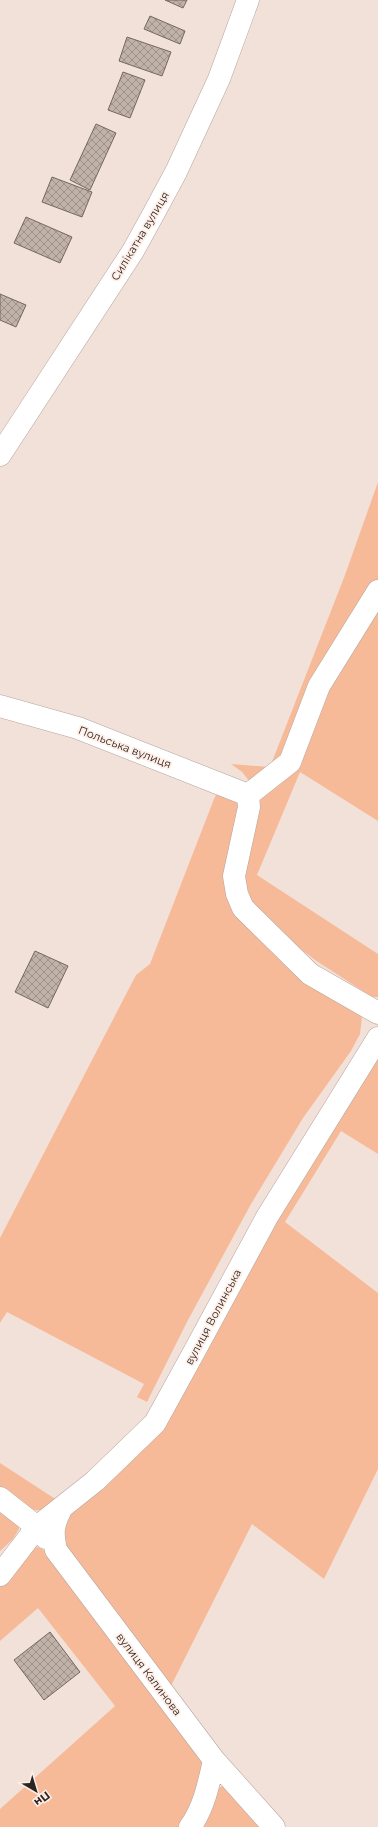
<svg xmlns="http://www.w3.org/2000/svg" width="378" height="1827" viewBox="0 0 378 1827" font-family="Montserrat,sans-serif">
	<style>
		.grass { fill: #f7ba99 }
		.building { fill: url(#building-cross-hatch); stroke: #756760 }
		.lines { fill: none; stroke-linecap: round; stroke-linejoin: round }
		.minor-casing { stroke: #b5a59d; stroke-width: 23 }
		.tertiary-casing { stroke: #b5a59d; stroke-width: 23 }
		.minor { stroke: #fff; stroke-width: 22 }
		.tertiary { stroke: #fff; stroke-width: 22 }
		.labels { text-anchor: middle; dominant-baseline: central; stroke-width: 3.5; stroke-linejoin: round; paint-order: stroke }
		.street-label { font-size: 11px; fill: #2b2522; stroke: #ffeee6 }
	</style>
	<defs>
		<pattern id="building-cross-hatch" width="8" height="8" patternUnits="userSpaceOnUse"><rect width="8" height="8" fill="#c1b2a9"/><path d="M0 0l8 8M0 8l8-8" fill="none" stroke="#9d9189"/></pattern>
	</defs>
	<rect width="100%" height="100%" fill="#f2e1d9"/>
	<!-- grass -->
	<path class="grass" d="M378,482V821L300,772L257,875L378,954V997H372L315,960L257,915L244,891L250,782L242,772L231,764L270,767L345,575Z
		M225,778L240,789L230,897L357,1008L362,1017L360,1034L351,1051L303,1118L251,1204L188,1320L147,1402L137,1397L144,1384L7,1312L0,1323V1238L136,975L150,964L214,799Z
		M378,1031V1154L341,1131L285,1222L378,1293V1469L324,1579L252,1524L169,1690L63,1546L58,1526L156,1406L196,1325L260,1209Z
		M0,1463L60,1502C35,1519 23,1506 0,1494Z
		M0,1505L17,1521L19,1529L13,1539L0,1551Z
		M32,1545L42,1549L49,1554L195,1747L203,1766V1784L182,1827H0V1809L115,1706L38,1608L0,1641V1565Z
		M223,1786L262,1827H196L218,1788Z"/>
	<!-- building -->
	<path class="building" d="M165,0H187L183,8Z
		M150,16L185,31L180,44L144,29Z
		M127,37L171,52L162,76L119,61Z
		M123,72L145,80L130,118L108,110Z
		M96,124L116,133L90,190L70,180Z
		M52,177L92,192L82,217L42,202Z
		M26,217L72,237L60,263L14,243Z
		M0,294L26,305L16,327L0,320Z
		M35,951L68,966L48,1008L15,992Z
		M50,1632L80,1672L44,1700L14,1660Z"/>
	<g class="lines">
		<defs>
			<path id="minor" d="M0,706L78,728L248,795
				M248,795L249,807L234,876L237,894L243,908L310,974L378,1013
				M248,795L290,762L319,686L378,591
				M0,1498L37,1527L95,1481L155,1423L194,1352L267,1217L378,1038
				M61,1509C53,1525 52,1532 56,1550L214,1760L274,1827
				M0,1575L37,1527L46,1538
				M190,1827C204,1808 209,1783 214,1760"/>
			<path id="tertiary" d="M0,455L133,251L155,211L176,172L219,79L248,0"/>
		</defs>
		<!-- minor casing -->
		<use href="#minor" class="minor-casing"/>
		<!-- tertiary casing -->
		<use href="#tertiary" class="tertiary-casing"/>
		<!-- minor -->
		<use href="#minor" class="minor"/>
		<!-- tertiary -->
		<use href="#tertiary" class="tertiary"/>
	</g>
	<g class="labels">
		<!-- street labels -->
		<g class="street-label">
			<text transform="translate(140 236) rotate(-59)">Силікатна вулиця</text>
			<text transform="translate(125 747) rotate(21)">Польська вулиця</text>
			<text transform="translate(213 1317) rotate(-62)">вулиця Волинська</text>
			<text transform="translate(149 1674) rotate(53)">вулиця Калинова</text>
		</g>
	</g>
	<!-- north arrow -->
	<g transform="translate(36 1791) rotate(142)" stroke="#ffeee6" stroke-width="3" paint-order="stroke">
	<path d="M0-3L7 15L0 10L-7 15Z" fill="#2b2522"/>
	<text y="-6" font-size="11" font-weight="bold" text-anchor="middle" fill="#2b2522">Пн</text>
	</g>
</svg>
